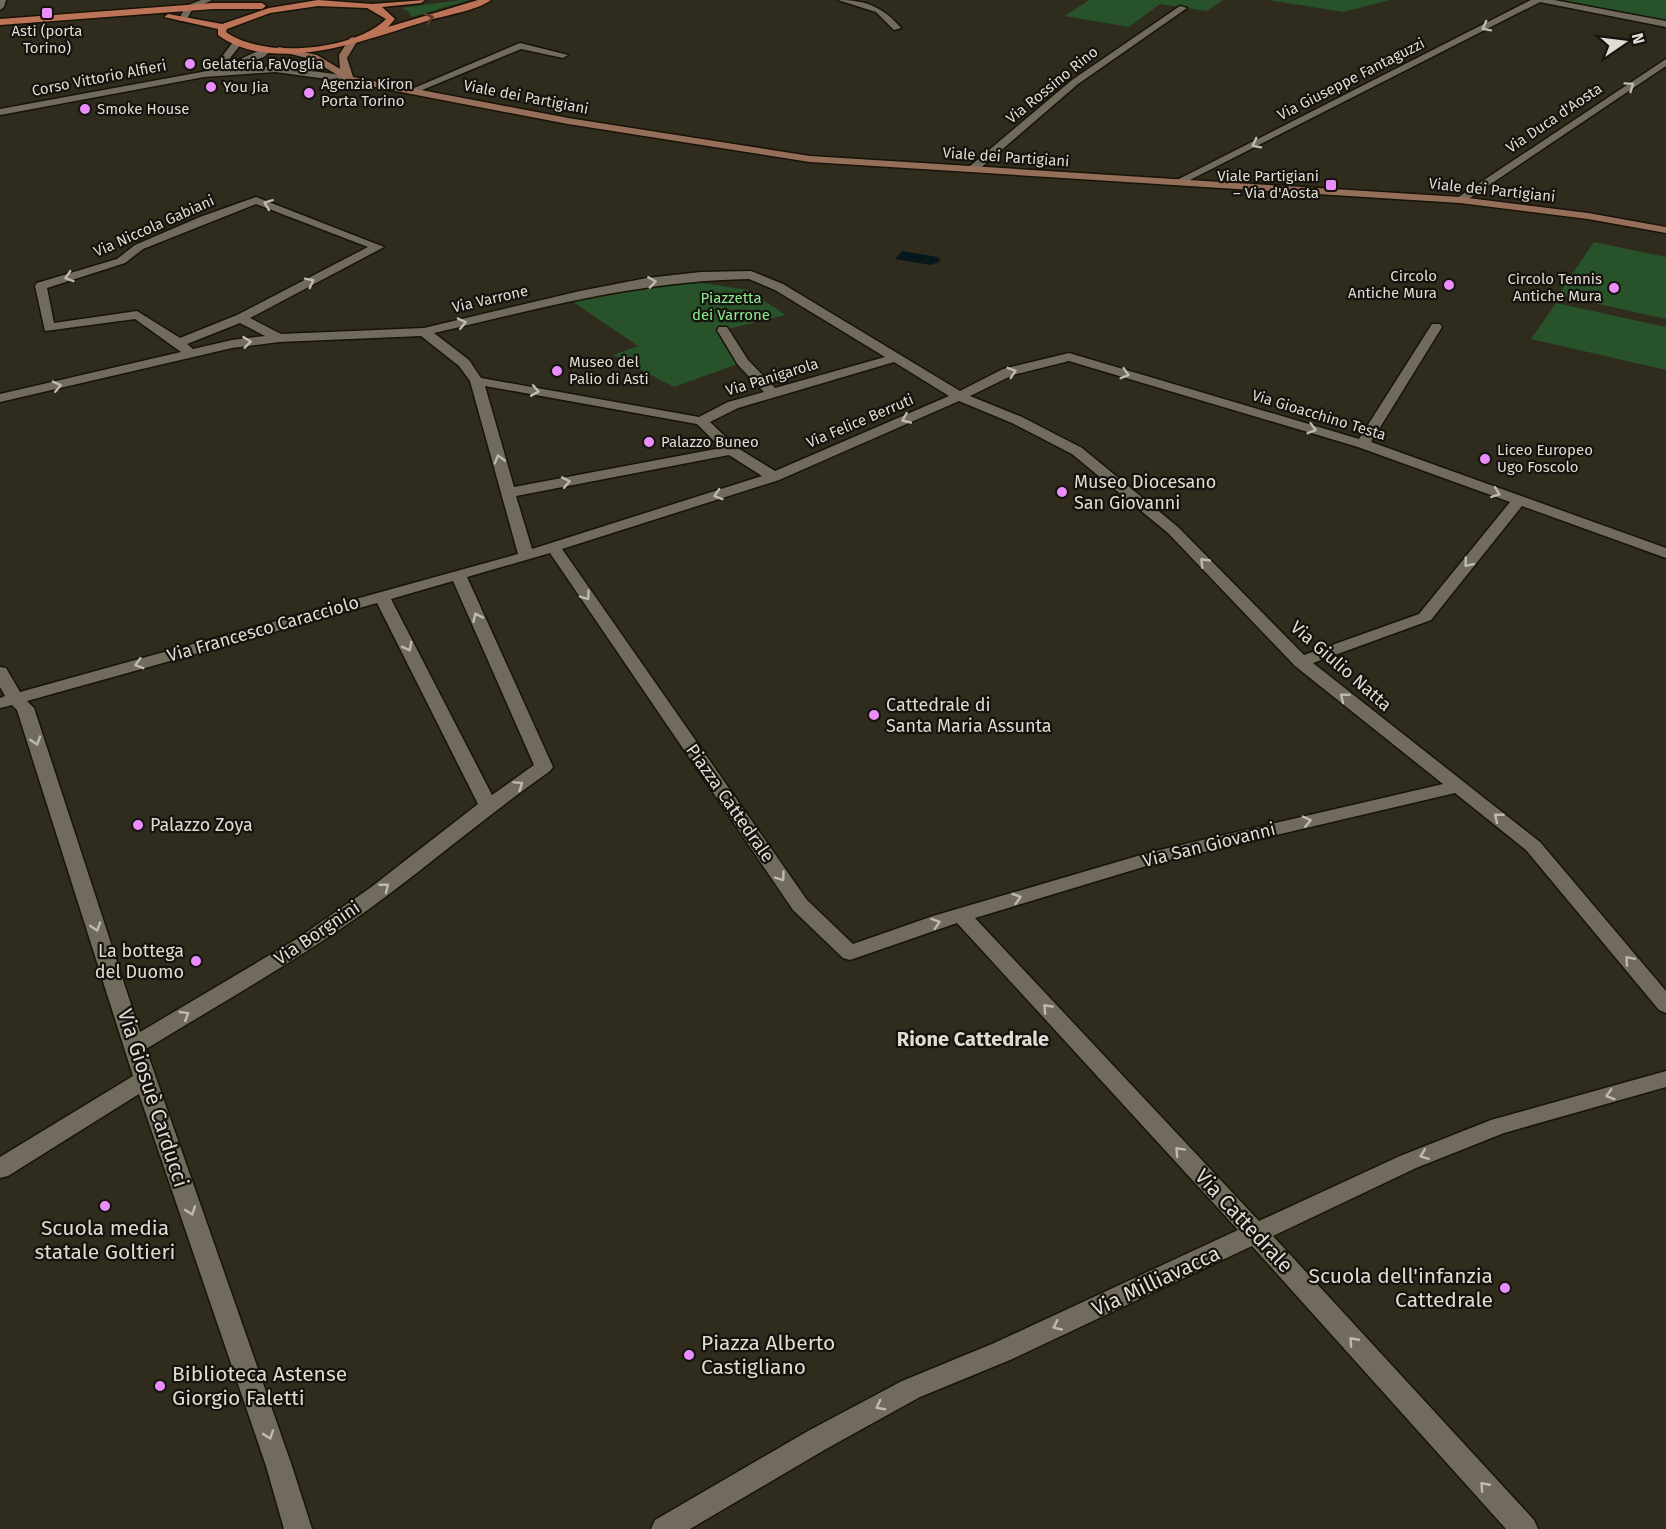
<svg xmlns="http://www.w3.org/2000/svg" width="1666" height="1529" viewBox="0 0 1666 1529" font-family="'Fira Sans',sans-serif">
	<style>
		.green { fill: #27522a }
		.water { fill: #07181d }
		.lines { fill: none; stroke-linecap: round; stroke-linejoin: round }
		.street-casing { stroke: #181307; stroke-width: 3 }
		.secondary-casing { stroke: #181307; stroke-width: 3 }
		.primary-casing { stroke: #181307; stroke-width: 3 }
		.street { fill: #706b5c; fill-rule: evenodd }
		.secondary { fill: #966f5a; fill-rule: evenodd }
		.primary { fill: #bc7357; fill-rule: evenodd }
		.oneway { stroke: #58392b }
		.oneway2 { stroke: #bebab0 }
		.poi-dot { fill: #ea8dfd; stroke: #16130e; stroke-width: 2 }
		.labels { text-anchor: middle; dominant-baseline: central; stroke-width: 4.5; stroke-linejoin: round; paint-order: stroke }
		.far-poi-label { font-size: 15px; fill: #dfdcd4; stroke: #16130e; text-anchor: start }
		.far-street-label { font-size: 15px; fill: #dfdcd4; stroke: #16130e }
		.far-park-label { font-size: 15px; fill: #8bec8f; stroke: #16130e }
		.poi-label { font-size: 18px; fill: #dfdcd4; stroke: #16130e; text-anchor: start }
		.street-label { font-size: 18px; fill: #dfdcd4; stroke: #16130e }
		.neighbourhood-label { font-size: 20px; font-weight: bold; fill: #dfdcd4; stroke: #16130e }
		.near-street-label { font-size: 21px; fill: #dfdcd4; stroke: #16130e }
		.near-poi-label { font-size: 21px; fill: #dfdcd4; stroke: #16130e; text-anchor: start }
	</style>
	<rect width="100%" height="100%" fill="#2f2b1d"/>
	<!-- green -->
	<path class="green" d="M461,0H469L412,17L408,11L401,8Z
		M1089,0H1223L1207,11L1160,4L1129,27L1065,16Z
		M1268,0H1390L1343,12Z
		M1560,0H1666V20Z
		M1594,242L1666,257V319L1558,295Z
		M691,281L748,290L786,315L723,330L743,362L674,387L613,355L638,346L570,300Z
		M1556,303L1666,327V370L1531,339Z"/>
	<!-- water -->
	<path class="water" d="M902,251L938,257L941,261L931,265L895,259Z"/>
	<g class="lines">
		<defs>
			<path id="street" d="M0,0H6L4,7L0,10Z
				M201,0H212L192,10L186,21H180L179,19L186,6Z
				M838,0C866,0 883,7 901,28L894,30L876,12Z
				M1531,0H1554L1666,21V27L1540,2L1180,185H1172L1171,183Z
				M1180,6L1187,8L1078,84L977,171H969V167L1072,80Z
				M236,41L241,44L227,62L214,70L275,66L349,76L354,79L349,82L275,72L204,77L0,115V109L207,71V67L221,58L233,42Z
				M520,43L568,55L563,58L521,49L415,93L407,91Z
				M266,47L271,50L264,57L231,69L226,66Z
				M1666,59V66L1464,202H1456L1454,200Z
				M256,197L384,247L250,318L281,334L424,328L580,291L647,278L701,272L751,271L783,284L960,391L1003,369L1069,353L1359,439L1432,324H1440L1442,327L1371,442L1666,548V558L1522,506L1431,620L1313,663L1540,842L1666,991V1013L1659,1010L1526,850L1455,793L1153,864L975,918L1259,1221L1400,1156L1491,1120L1666,1071V1087L1504,1133L1416,1168L1273,1236L1534,1520L1538,1529H1506L1252,1246L1010,1360L920,1397L826,1449L690,1529H651L655,1520L808,1431L902,1381L992,1344L1238,1230L957,923L850,960L843,958L793,910L550,553L467,577L553,767L550,771C493,811 440,856 384,898C309,954 226,1000 146,1049L292,1466L312,1529H284L266,1466L139,1094L8,1176L0,1178V1157L133,1076L17,710L12,705L0,708V698L5,696L0,687V667L6,668L20,692L518,554L470,381L459,366L421,336L279,342L232,348L0,402V394L181,352L135,319L45,331L35,286L37,283L117,259L135,245L200,217ZM256,204L368,247L237,315L180,338L137,311L54,323L47,288L125,263L143,249ZM749,279L775,290L885,357L775,388L748,360L727,327H719L717,330L738,365L764,392L728,402L699,417L481,378L469,360L434,333C541,308 639,281 749,279ZM240,323L265,336L232,340L193,349L187,344ZM1069,361L1358,447L1510,502L1419,614L1304,655L1178,527L1082,448L1022,417L970,396L1013,375ZM894,362L949,396L775,471L736,447L710,422L738,408ZM485,386L697,424L721,448L514,487ZM959,401L1012,423L1072,454L1168,533L1295,666L1443,784L1151,852L933,916L853,944L807,900L562,549L779,480ZM729,455L762,476L532,549L516,496ZM453,581L534,765L492,795L391,599ZM377,603L478,804L370,888L295,940L140,1032L34,708L27,701Z"/>
			<path id="secondary" d="M353,37L358,40L347,58L353,77L568,118L810,156L1460,197L1588,213L1666,227V233L1588,219L1460,203L810,162L568,124L349,82L311,59L274,50L279,47L317,55L340,69L339,55L350,38Z"/>
			<path id="primary" d="M318,0L372,4L425,0L421,3L382,7L395,19L388,27L478,0H491C478,10 447,15 430,20C370,38 276,77 218,35V29L164,17L168,14L222,24L269,8ZM318,6L367,8L386,19C354,51 263,59 226,32L227,29L270,13Z
				M213,3H262L266,6L262,9H213L0,25V19Z"/>
		</defs>
		<!-- street casing -->
		<use href="#street" class="street-casing"/>
		<!-- secondary casing -->
		<use href="#secondary" class="secondary-casing"/>
		<!-- primary casing -->
		<use href="#primary" class="primary-casing"/>
		<!-- street -->
		<use href="#street" class="street"/>
		<!-- secondary -->
		<use href="#secondary" class="secondary"/>
		<!-- primary -->
		<use href="#primary" class="primary"/>
	</g>
	<!-- one-way arrows -->
	<defs><path id="oneway-chevron" d="M-2-3.5L2.5 0L-2 3.5" fill="none" stroke-width="1.6" stroke-linecap="round" stroke-linejoin="round" transform="scale(1.5)"/></defs>
	<use class="oneway" href="#oneway-chevron" transform="translate(429 18) rotate(-16)"/>
	<g class="oneway2">
		<use href="#oneway-chevron" transform="translate(1486 27) rotate(153)"/>
		<use href="#oneway-chevron" transform="translate(1630 86) rotate(-34)"/>
		<use href="#oneway-chevron" transform="translate(1256 144) rotate(153)"/>
		<use href="#oneway-chevron" transform="translate(268 204) rotate(-159)"/>
		<use href="#oneway-chevron" transform="translate(69 277) rotate(162)"/>
		<use href="#oneway-chevron" transform="translate(310 282) rotate(-27)"/>
		<use href="#oneway-chevron" transform="translate(652 282) rotate(-8)"/>
		<use href="#oneway-chevron" transform="translate(462 323) rotate(-13)"/>
		<use href="#oneway-chevron" transform="translate(247 342) rotate(-7)"/>
		<use href="#oneway-chevron" transform="translate(1012 372) rotate(-17)"/>
		<use href="#oneway-chevron" transform="translate(1125 374) rotate(16)"/>
		<use href="#oneway-chevron" transform="translate(57 386) rotate(-13)"/>
		<use href="#oneway-chevron" transform="translate(535 391) rotate(10)"/>
		<use href="#oneway-chevron" transform="translate(906 419) rotate(157)"/>
		<use href="#oneway-chevron" transform="translate(1312 429) rotate(16)"/>
		<use href="#oneway-chevron" transform="translate(499 459) rotate(-106)"/>
		<use href="#oneway-chevron" transform="translate(566 482) rotate(-11)"/>
		<use href="#oneway-chevron" transform="translate(1496 493) rotate(20)"/>
		<use href="#oneway-chevron" transform="translate(718 495) rotate(162)"/>
		<use href="#oneway-chevron" transform="translate(1204 562) rotate(-134)"/>
		<use href="#oneway-chevron" transform="translate(1468 563) rotate(129)"/>
		<use href="#oneway-chevron" transform="translate(586 596) rotate(55)"/>
		<use href="#oneway-chevron" transform="translate(477 617) rotate(-114)"/>
		<use href="#oneway-chevron" transform="translate(408 647) rotate(63)"/>
		<use href="#oneway-chevron" transform="translate(139 664) rotate(164)"/>
		<use href="#oneway-chevron" transform="translate(1344 697) rotate(-141)"/>
		<use href="#oneway-chevron" transform="translate(36 741) rotate(72)"/>
		<use href="#oneway-chevron" transform="translate(519 785) rotate(-34)"/>
		<use href="#oneway-chevron" transform="translate(1498 817) rotate(-141)"/>
		<use href="#oneway-chevron" transform="translate(1307 821) rotate(-13)"/>
		<use href="#oneway-chevron" transform="translate(781 877) rotate(55)"/>
		<use href="#oneway-chevron" transform="translate(385 887) rotate(-38)"/>
		<use href="#oneway-chevron" transform="translate(1017 898) rotate(-17)"/>
		<use href="#oneway-chevron" transform="translate(936 923) rotate(-18)"/>
		<use href="#oneway-chevron" transform="translate(96 927) rotate(72)"/>
		<use href="#oneway-chevron" transform="translate(1629 960) rotate(-130)"/>
		<use href="#oneway-chevron" transform="translate(1047 1008) rotate(-133)"/>
		<use href="#oneway-chevron" transform="translate(185 1015) rotate(-31)"/>
		<use href="#oneway-chevron" transform="translate(1610 1095) rotate(164)"/>
		<use href="#oneway-chevron" transform="translate(1179 1151) rotate(-133)"/>
		<use href="#oneway-chevron" transform="translate(1424 1155) rotate(159)"/>
		<use href="#oneway-chevron" transform="translate(191 1211) rotate(71)"/>
		<use href="#oneway-chevron" transform="translate(1057 1326) rotate(155)"/>
		<use href="#oneway-chevron" transform="translate(1353 1341) rotate(-132)"/>
		<use href="#oneway-chevron" transform="translate(880 1406) rotate(152)"/>
		<use href="#oneway-chevron" transform="translate(269 1435) rotate(71)"/>
		<use href="#oneway-chevron" transform="translate(1484 1486) rotate(-132)"/>
	</g>
	<!-- markers -->
	<g class="poi-dot">
		<rect x="41" y="7" width="12" height="12" rx="3"/>
		<circle cx="190" cy="64" r="6"/>
		<circle cx="211" cy="87" r="6"/>
		<circle cx="309" cy="93" r="6"/>
		<circle cx="85" cy="109" r="6"/>
		<rect x="1325" y="179" width="12" height="12" rx="3"/>
		<circle cx="1449" cy="285" r="6"/>
		<circle cx="1614" cy="288" r="6"/>
		<circle cx="557" cy="371" r="6"/>
		<circle cx="649" cy="442" r="6"/>
		<circle cx="1485" cy="459" r="6"/>
		<circle cx="1062" cy="492" r="6"/>
		<circle cx="874" cy="715" r="6"/>
		<circle cx="138" cy="825" r="6"/>
		<circle cx="196" cy="961" r="6"/>
		<circle cx="105" cy="1206" r="6"/>
		<circle cx="1505" cy="1288" r="6"/>
		<circle cx="689" cy="1355" r="6"/>
		<circle cx="160" cy="1386" r="6"/>
	</g>
	<g class="labels">
		<!-- far-poi labels -->
		<g class="far-poi-label">
			<text x="47" y="31" text-anchor="middle">Asti (porta<tspan x="47" dy="17">Torino)</tspan></text>
			<text x="202" y="64">Gelateria FaVoglia</text>
			<text x="321" y="84">Agenzia Kiron<tspan x="321" dy="17">Porta Torino</tspan></text>
			<text x="223" y="87">You Jia</text>
			<text x="97" y="109">Smoke House</text>
			<text x="1319" y="176" text-anchor="end">Viale Partigiani<tspan x="1319" dy="17">– Via d'Aosta</tspan></text>
			<text x="1437" y="276" text-anchor="end">Circolo<tspan x="1437" dy="17">Antiche Mura</tspan></text>
			<text x="1602" y="279" text-anchor="end">Circolo Tennis<tspan x="1602" dy="17">Antiche Mura</tspan></text>
			<text x="569" y="362">Museo del<tspan x="569" dy="17">Palio di Asti</tspan></text>
			<text x="661" y="442">Palazzo Buneo</text>
			<text x="1497" y="450">Liceo Europeo<tspan x="1497" dy="17">Ugo Foscolo</tspan></text>
		</g>
		<!-- far-street labels -->
		<g class="far-street-label">
			<text transform="translate(99 78) rotate(-11)">Corso Vittorio Alfieri</text>
			<text transform="translate(1351 79) rotate(-27)">Via Giuseppe Fantaguzzi</text>
			<text transform="translate(1052 85) rotate(-39)">Via Rossino Rino</text>
			<text transform="translate(526 97) rotate(11)">Viale dei Partigiani</text>
			<text transform="translate(1554 118) rotate(-34)">Via Duca d'Aosta</text>
			<text transform="translate(1006 157) rotate(4)">Viale dei Partigiani</text>
			<text transform="translate(1492 190) rotate(6)">Viale dei Partigiani</text>
			<text transform="translate(154 226) rotate(-24)">Via Niccola Gabiani</text>
			<text transform="translate(490 299) rotate(-13)">Via Varrone</text>
			<text transform="translate(772 377) rotate(-17)">Via Panigarola</text>
			<text transform="translate(1319 415) rotate(17)">Via Gioacchino Testa</text>
			<text transform="translate(860 421) rotate(-23)">Via Felice Berruti</text>
		</g>
		<!-- far-park labels -->
		<g class="far-park-label">
			<text x="731" y="298">Piazzetta<tspan x="731" dy="17">dei Varrone</tspan></text>
		</g>
		<!-- poi labels -->
		<g class="poi-label">
			<text x="1074" y="482">Museo Diocesano<tspan x="1074" dy="21">San Giovanni</tspan></text>
			<text x="886" y="705">Cattedrale di<tspan x="886" dy="21">Santa Maria Assunta</tspan></text>
			<text x="150" y="825">Palazzo Zoya</text>
			<text x="184" y="951" text-anchor="end">La bottega<tspan x="184" dy="21">del Duomo</tspan></text>
		</g>
		<!-- street labels -->
		<g class="street-label">
			<text transform="translate(263 629) rotate(-16)">Via Francesco Caracciolo</text>
			<text transform="translate(1341 666) rotate(41)">Via Giulio Natta</text>
			<text transform="translate(730 803) rotate(55)">Piazza Cattedrale</text>
			<text transform="translate(1209 845) rotate(-14)">Via San Giovanni</text>
			<text transform="translate(317 933) rotate(-34)">Via Borgnini</text>
		</g>
		<!-- neighbourhood labels -->
		<g class="neighbourhood-label">
			<text x="973" y="1039">Rione Cattedrale</text>
		</g>
		<!-- near-street labels -->
		<g class="near-street-label">
			<text transform="translate(153 1098) rotate(72)">Via Giosuè Carducci</text>
			<text transform="translate(1244 1221) rotate(47)">Via Cattedrale</text>
			<text transform="translate(1156 1281) rotate(-25)">Via Milliavacca</text>
		</g>
		<!-- near-poi labels -->
		<g class="near-poi-label">
			<text x="105" y="1228" text-anchor="middle">Scuola media<tspan x="105" dy="24">statale Goltieri</tspan></text>
			<text x="1493" y="1276" text-anchor="end">Scuola dell'infanzia<tspan x="1493" dy="24">Cattedrale</tspan></text>
			<text x="701" y="1343">Piazza Alberto<tspan x="701" dy="24">Castigliano</tspan></text>
			<text x="172" y="1374">Biblioteca Astense<tspan x="172" dy="24">Giorgio Faletti</tspan></text>
		</g>
	</g>
	<!-- north arrow -->
	<g transform="translate(1624 42) rotate(76)" stroke="#16130e" stroke-width="4.5" paint-order="stroke">
	<path d="M0-4.5L10 22L0 15L-10 22Z" fill="#dfdcd4"/>
	<text y="-9" font-size="16" font-weight="bold" text-anchor="middle" fill="#dfdcd4">N</text>
	</g>
</svg>
